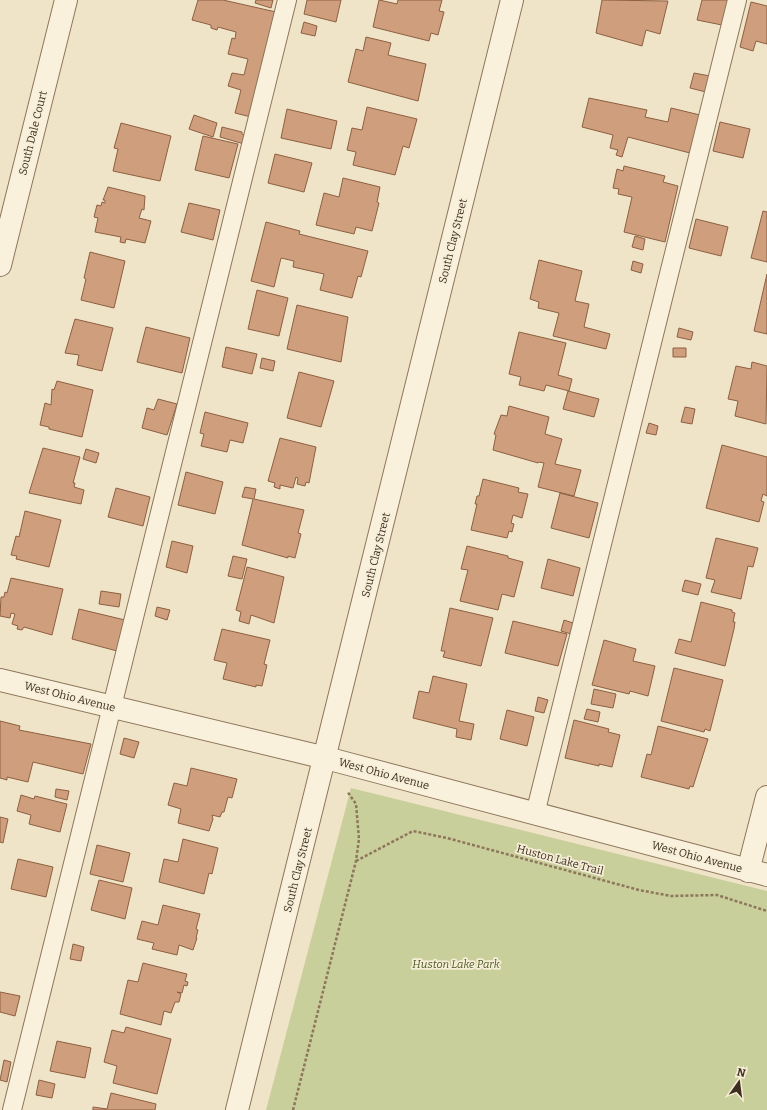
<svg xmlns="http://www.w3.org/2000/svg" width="767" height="1110" viewBox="0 0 767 1110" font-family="Bitter,serif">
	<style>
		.green { fill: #c9cf9b }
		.building { fill: #cf9f7d; stroke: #8d5f41 }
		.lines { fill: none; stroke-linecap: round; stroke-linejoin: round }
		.lane-casing { stroke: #8d765c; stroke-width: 20 }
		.street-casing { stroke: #8d765c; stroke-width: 24 }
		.path { stroke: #8d765c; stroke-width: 2.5; stroke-dasharray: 3 2; stroke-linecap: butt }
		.lane { stroke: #faf1dc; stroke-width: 18 }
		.street { stroke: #faf1dc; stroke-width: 22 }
		.labels { text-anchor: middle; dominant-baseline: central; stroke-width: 3.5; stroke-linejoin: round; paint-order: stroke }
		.street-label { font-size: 11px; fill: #3d2e20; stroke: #f7eed8 }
		.park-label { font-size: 11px; font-style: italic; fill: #4d5a26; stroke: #f7eed8 }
	</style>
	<rect width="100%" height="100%" fill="#f0e4c8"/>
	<!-- green -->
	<path class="green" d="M351,788L767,891V1110H266Z"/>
	<!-- building -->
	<path class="building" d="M198,0H223L276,12L262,62L265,63L251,117L235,113L241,90L228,86L232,73L244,75L248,59L228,54L232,38L235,39L236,32L218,27L217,30L211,28V25L192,20Z
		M256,0H273L271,8L255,3Z
		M307,0H341L336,22L304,14Z
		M379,0L397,4L398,0H442L439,11L444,12L438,35L431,33L429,41L373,27Z
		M602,0L668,1L660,34L646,30L642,46L596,33Z
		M702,0H728L722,25L697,20Z
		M751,2L767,6V44L756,41L753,51L740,47Z
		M304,22L317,26L315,36L301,33Z
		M366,37L391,43L388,55L426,64L418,101L348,82L356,49L363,51Z
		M694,73L710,76L706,92L690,88Z
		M589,98L647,110L645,117L668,122L671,108L700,115L690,153L628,137L622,157L616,155L618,150L610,148L613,135L582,127Z
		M367,107L417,119L409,148L403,146L395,175L353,165L356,152L347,150L352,128L362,130Z
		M287,109L337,121L331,149L281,138Z
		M194,115L217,123L213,137L189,129Z
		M720,122L750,129L743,158L713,151Z
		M121,123L171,136L160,181L113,171L118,149L114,148Z
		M222,127L242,132V134L247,136L244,144L220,137Z
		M203,136L238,144L229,178L195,170Z
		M275,154L312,163L304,192L268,183Z
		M624,166L665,176L663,182L678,186L665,242L624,232L632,197L618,194L619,189L613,188L617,169L623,171Z
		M343,178L380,187L377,202L379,203L372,231L356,227L354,234L316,225L324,193L339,197Z
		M108,187L145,196L144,210L142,209L139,218L151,221L145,243L126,239L125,243L120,242L121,237L95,232L98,218L94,217L97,205L101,206L102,202L105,203V200H103Z
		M189,203L220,210L213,240L181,232Z
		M763,211L767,212V262L751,258Z
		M696,219L728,227L721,256L689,248Z
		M266,222L300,231L299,234L368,251L361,277L358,276L352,298L320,290L324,274L293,267L294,261L281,258L274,287L251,281Z
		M635,236L645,239L643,250L632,247Z
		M90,252L125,261L114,308L81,300L86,279L84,278Z
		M539,260L582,271L575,301L589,304L584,327L610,334L606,349L553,336L559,313L538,308L539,302L530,299Z
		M633,261L643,264L641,273L631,270Z
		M767,274V334L754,331Z
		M257,290L288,298L279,336L248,329Z
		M297,305L348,317L341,362L287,349Z
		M75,319L113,328L102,371L77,365L79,355L65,353Z
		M146,327L190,338L182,373L137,362Z
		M679,328L693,332L691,340L677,337Z
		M519,332L566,343L558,375L572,379L569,391L546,385L544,391L519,385L521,377L509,374Z
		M226,347L257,354L252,374L222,367Z
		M673,348H686V357H673Z
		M262,358L275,361L273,371L260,368Z
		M752,362L767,366L766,424L735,416L738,401L728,399L736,366L751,369Z
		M299,372L334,381L321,427L287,418Z
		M57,381L93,390L82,437L49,429V427L40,425L45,403L51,405L52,389L54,390Z
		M568,391L599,399L594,417L563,409Z
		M158,399L177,404L167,435L142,428L147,408L154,410Z
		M509,406L549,417L545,434L562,439L555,464L581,470L574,496L538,487L544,463L539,462L538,463L493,450L496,435L494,434L501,415L507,416Z
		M685,407L695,409L692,424L681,422Z
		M205,412L248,423L243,443L230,440L227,452L201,446L204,434L200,433Z
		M649,423L658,426L656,435L646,433Z
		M280,438L316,447L309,483L306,482L305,486L297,484L298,478L296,477L293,488L280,485V489L274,487L275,483L268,481Z
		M722,445L767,457V496L763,494L761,501L764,502L759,522L706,508Z
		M43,448L80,457L73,483H75L74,487L84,490L81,504L29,493Z
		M86,449L99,453L96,463L83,459Z
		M186,472L223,482L215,514L178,505Z
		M483,479L519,488L518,492L528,494L522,518L513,515L511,523L514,524L512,532L509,531L507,538L471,530L477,504H475L477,496H479Z
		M245,487L256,489L254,499L304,510L298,533L301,534L295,558L288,556V558L242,545L253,499L242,497Z
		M116,488L150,497L143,526L108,517Z
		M560,493L598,503L589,538L551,528Z
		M25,511L61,520L49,567L16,559L17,556L11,555L16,536L19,537Z
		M716,538L758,548L753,567L748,566L741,599L711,592L715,580L706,578Z
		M172,541L193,546L187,573L166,567Z
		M467,546L508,556V558L523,562L514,597L502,594L498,610L460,601L468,570L461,569Z
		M233,556L247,559L242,579L228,576Z
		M548,559L580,568L573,596L541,588Z
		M247,567L284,577L274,623L251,615L249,624L239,621L241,612L236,610Z
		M11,578L63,589L52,635L24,627L22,630L17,629L18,626L12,624L15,614L11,613L10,618L0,616L1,597H4L5,592L7,593Z
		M685,580L701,584L698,595L682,591Z
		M101,591L121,594L119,607L99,604Z
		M701,602L732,610V612L735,613L733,622H735L734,629L725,666L675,653L679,639L691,642Z
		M157,607L170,610L167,620L155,616Z
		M450,608L493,618L481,666L443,657L445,651H441Z
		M79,609L125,620L117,651L72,639Z
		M564,620L573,623L571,634L561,631Z
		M513,621L567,634L558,666L505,653Z
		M222,629L270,640L264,664L267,665L262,686L256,685V687L223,679L227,663L214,660Z
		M604,640L636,649L633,661L655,666L648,696L630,691L629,694L592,685Z
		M674,668L723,680L710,731L705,729L704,732L661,721Z
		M433,676L467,684L459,721L474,724L471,740L456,737L457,729L413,718L419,691L429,693Z
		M594,689L616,694L613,708L591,704Z
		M538,697L548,700L544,713L535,711Z
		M587,709L600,712L598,722L584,719Z
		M507,710L534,717L527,746L500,739Z
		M574,720L609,729L608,732L620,735L612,767L599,764V766L565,758Z
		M0,721L20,726L19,730L91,744L83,774L33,762L28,782L7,777V780L0,778Z
		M658,726L708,739L693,787L690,786L689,789L641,777L647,754L651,755Z
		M124,738L139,742L134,758L120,754Z
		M191,768L237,779L232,798L228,797L224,812H222L220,817L212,815L213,819L209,831L178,823L181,809L168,805L174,783L187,786Z
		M56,789L69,791L67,800L55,797Z
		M21,795L34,799L35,796L67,804L60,832L29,824L31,815L17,811Z
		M0,817L8,819L3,843L0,842Z
		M183,839L218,848L212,874L209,873L204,894L159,882L164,859L178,862Z
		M97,845L130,853L123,882L90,874Z
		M18,859L53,867L46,897L11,889Z
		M99,880L132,888L125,919L91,910Z
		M163,905L200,914L196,929L198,930L196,938H197L193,950L179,945L177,955L152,949L154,943L137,939L142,921L158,925Z
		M73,944L84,947L81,961L70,959Z
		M143,963L187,974L185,981L188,982L187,986L184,985L182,993L177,992L181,994L179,1002H175L171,1013L164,1011L161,1025L120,1014L128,980L138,982Z
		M0,992L20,996L15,1016L0,1012Z
		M126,1027L171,1039L157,1094L113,1083L117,1066L104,1062L112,1030L124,1033Z
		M57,1041L91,1048L85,1078L50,1071Z
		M4,1060L11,1062L7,1082L0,1080Z
		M39,1080L55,1084L52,1098L36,1095Z
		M111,1093L156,1104L155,1110H93V1107L107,1109Z"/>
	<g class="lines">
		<defs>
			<path id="lane" d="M535,814L737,0
				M12,1110L287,0"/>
			<path id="street" d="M0,265L66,0
				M0,680L326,758L767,875
				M748,871L767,797
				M237,1110L512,0"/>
		</defs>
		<!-- lane casing -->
		<use href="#lane" class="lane-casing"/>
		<!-- street casing -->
		<use href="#street" class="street-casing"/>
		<!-- path -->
		<path class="path" d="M356,861L413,831L447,838L639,890L671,896L717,895L767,911
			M293,1110L356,861L359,839L356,804L347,791"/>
		<!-- lane -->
		<use href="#lane" class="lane"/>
		<!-- street -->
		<use href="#street" class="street"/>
	</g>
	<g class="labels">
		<!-- street labels -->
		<g class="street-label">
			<text transform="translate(33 133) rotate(-76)">South Dale Court</text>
			<text transform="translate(453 241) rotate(-76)">South Clay Street</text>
			<text transform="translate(376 555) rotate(-76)">South Clay Street</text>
			<text transform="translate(70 697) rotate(14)">West Ohio Avenue</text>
			<text transform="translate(384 774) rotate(15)">West Ohio Avenue</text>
			<text transform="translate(697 857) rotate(15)">West Ohio Avenue</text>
			<text transform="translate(560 860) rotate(15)">Huston Lake Trail</text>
			<text transform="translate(298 870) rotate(-76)">South Clay Street</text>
		</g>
		<!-- park labels -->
		<g class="park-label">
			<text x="456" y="964">Huston Lake Park</text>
		</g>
	</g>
	<!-- north arrow -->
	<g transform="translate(739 1082) rotate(14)" stroke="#f7eed8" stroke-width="3" paint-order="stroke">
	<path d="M0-3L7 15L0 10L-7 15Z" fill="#3d2e20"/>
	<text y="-6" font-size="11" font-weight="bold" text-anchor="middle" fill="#3d2e20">N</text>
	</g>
</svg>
